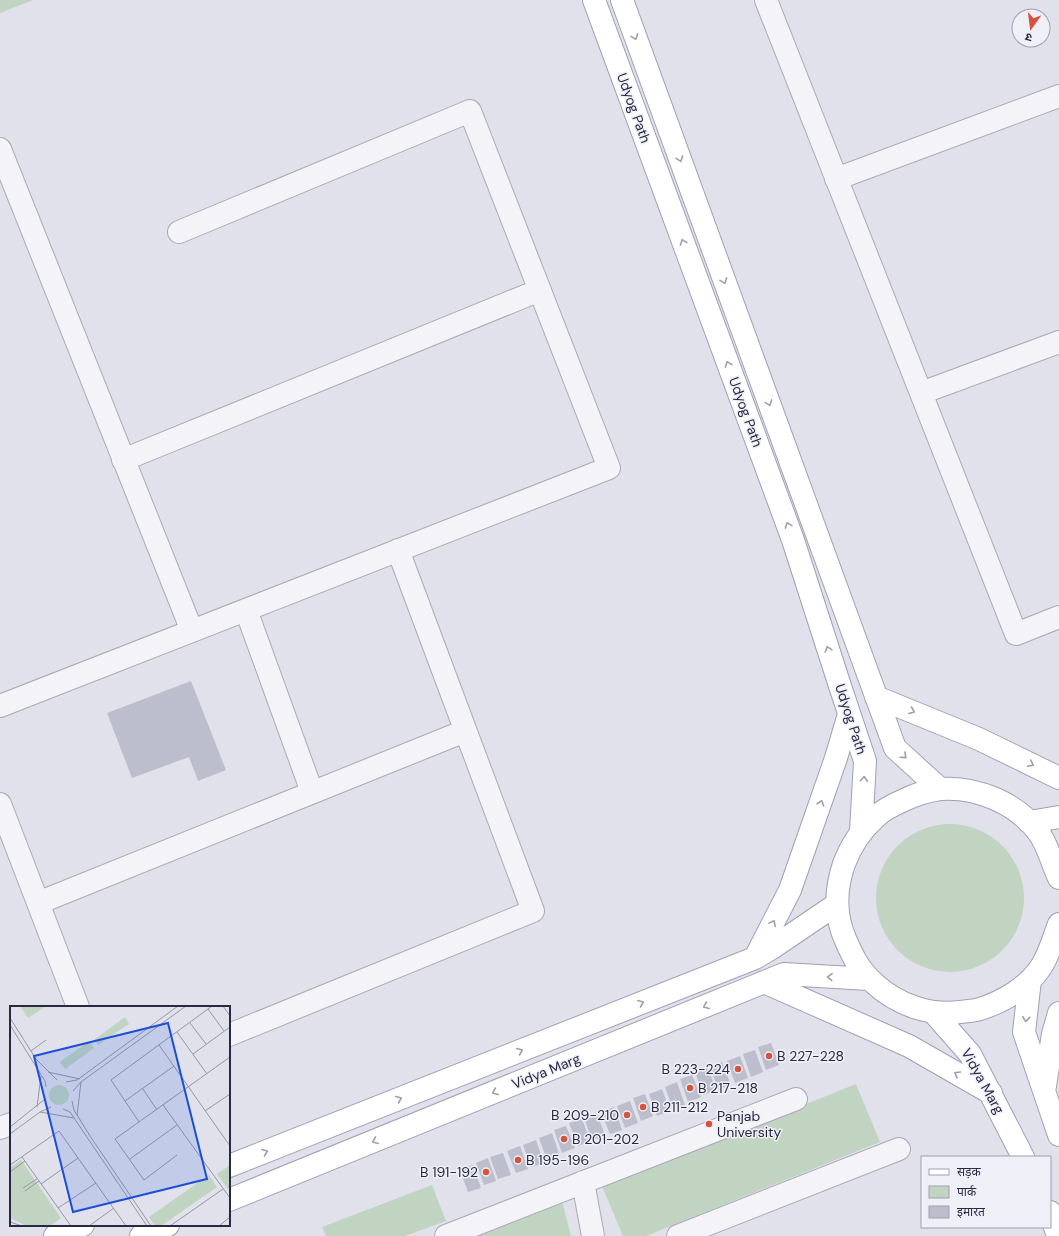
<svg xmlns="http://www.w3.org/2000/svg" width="1059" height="1236" viewBox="0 0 1059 1236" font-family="'DM Sans','Noto Sans Devanagari',sans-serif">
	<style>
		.green { fill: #c0d4c1 }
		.building { fill: #bdbecd }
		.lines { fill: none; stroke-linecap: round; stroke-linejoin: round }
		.minor-casing { stroke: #a8aab8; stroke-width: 24 }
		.major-casing { stroke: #9ea1b6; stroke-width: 24 }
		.minor { stroke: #f3f3f8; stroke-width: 22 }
		.major { stroke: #fff; stroke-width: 22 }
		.oneway { stroke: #9e9faa }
		.poi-dot { fill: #d6533d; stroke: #eff0f7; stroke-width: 1.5 }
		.labels { text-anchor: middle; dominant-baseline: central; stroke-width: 3; stroke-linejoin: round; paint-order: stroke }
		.street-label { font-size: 14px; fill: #272942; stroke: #eff0f7 }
		.poi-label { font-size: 14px; fill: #272942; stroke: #eff0f7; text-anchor: start }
		.inset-road { fill: none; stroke: #9697a7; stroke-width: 1 }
		.view { fill: #1d4ed8; fill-opacity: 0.15; stroke: #1d4ed8; stroke-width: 2 }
		.inset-edge { fill: none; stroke: #272942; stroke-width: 2 }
	</style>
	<rect width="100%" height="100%" fill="#e0e1ea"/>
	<!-- green -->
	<path class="green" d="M0,0H33L0,13Z
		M876 898a74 74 0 1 1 148 0a74 74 0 1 1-148 0Z
		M856,1084L880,1142L646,1236H623L602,1186Z
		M432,1185L446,1221L405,1236H326L322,1227Z
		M561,1197L571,1236H460Z"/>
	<!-- building -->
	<path class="building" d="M191,681L226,770L198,781L189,757L132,778L107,713Z
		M771,1043L779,1065L766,1070L758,1047Z
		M755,1050L763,1072L751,1077L743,1054Z
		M740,1056L748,1078L735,1083L727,1061Z
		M722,1062L731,1085L718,1089L710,1067Z
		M708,1068L716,1090L703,1095L695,1072Z
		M692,1075L701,1097L688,1102L680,1079Z
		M677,1082L685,1105L673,1109L665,1087Z
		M662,1089L670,1111L657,1116L649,1094Z
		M645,1094L653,1116L641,1121L633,1098Z
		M630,1101L638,1123L625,1128L617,1106Z
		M614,1107L622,1130L610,1134L601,1112Z
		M597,1113L605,1136L592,1140L584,1118Z
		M582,1119L590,1141L578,1146L569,1123Z
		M566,1126L575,1148L562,1153L554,1130Z
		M552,1133L560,1156L547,1160L539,1138Z
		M536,1140L544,1163L531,1167L523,1145Z
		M520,1146L528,1169L516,1173L507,1151Z
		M503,1153L511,1175L498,1179L490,1157Z
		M488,1158L496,1181L484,1185L476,1163Z
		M473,1165L481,1188L468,1192L460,1170Z"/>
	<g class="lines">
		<defs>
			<path id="minor" d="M766,0L1016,634L1059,617
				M0,149L192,631
				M836,179L1059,96
				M921,393L1059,342
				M123,460L540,290
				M246,610L312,792
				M0,706L609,468L470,111L179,232
				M0,804L78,1007
				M38,903L465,731
				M229,1035L533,911L398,550
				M0,1128L11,1124
				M583,1182L593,1236
				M446,1236L796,1099
				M678,1236L899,1149"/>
			<path id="major" d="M594,0L793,540L840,686L865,761L861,832
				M622,0L895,748L940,789
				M876,697L979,739L1059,778
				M1029,822L1059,817
				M1059,878C1053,865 1047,844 1039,833C1017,803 976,786 940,789C926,791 914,795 902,801C893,805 884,809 877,816C862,829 851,845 844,864C835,890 835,917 846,941C854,959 860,971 875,984C898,1005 930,1016 960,1012C967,1011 974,1011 980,1009C1003,1002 1028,987 1041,967C1049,955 1054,937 1059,924
				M755,958L790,890L836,758L849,714
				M1030,980L1024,1032L1059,1135
				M764,982L909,1046L991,1093
				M933,1012L970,1054L1023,1157
				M1045,1086L1053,1034L1059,1013
				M229,1166L755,958L772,948L837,904
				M229,1200L784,974L869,979
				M1050,1212L1058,1236
				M55,1236L83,1225
				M141,1236L168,1225"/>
		</defs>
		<!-- minor casing -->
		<use href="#minor" class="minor-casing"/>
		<!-- major casing -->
		<use href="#major" class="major-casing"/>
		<!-- minor -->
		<use href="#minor" class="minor"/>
		<!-- major -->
		<use href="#major" class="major"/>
	</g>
	<!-- one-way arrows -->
	<defs><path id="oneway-chevron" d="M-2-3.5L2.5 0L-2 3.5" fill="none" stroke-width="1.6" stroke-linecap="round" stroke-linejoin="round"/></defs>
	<g class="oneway">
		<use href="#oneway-chevron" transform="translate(635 37) rotate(70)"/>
		<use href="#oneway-chevron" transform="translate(680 159) rotate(70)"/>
		<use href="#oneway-chevron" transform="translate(683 242) rotate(-110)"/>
		<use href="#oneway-chevron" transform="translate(724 281) rotate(70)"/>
		<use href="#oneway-chevron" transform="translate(728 364) rotate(-110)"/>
		<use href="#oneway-chevron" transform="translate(769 403) rotate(70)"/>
		<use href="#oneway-chevron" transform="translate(788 525) rotate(-110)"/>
		<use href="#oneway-chevron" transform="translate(828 649) rotate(-108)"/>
		<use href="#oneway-chevron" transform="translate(912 711) rotate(22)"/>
		<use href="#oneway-chevron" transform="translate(904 756) rotate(42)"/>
		<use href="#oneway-chevron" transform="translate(1031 764) rotate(26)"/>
		<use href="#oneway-chevron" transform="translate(864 779) rotate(-87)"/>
		<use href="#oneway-chevron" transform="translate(821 803) rotate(-71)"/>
		<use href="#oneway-chevron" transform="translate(773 923) rotate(-62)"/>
		<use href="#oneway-chevron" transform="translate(830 977) rotate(-177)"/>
		<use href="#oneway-chevron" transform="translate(641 1003) rotate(-22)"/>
		<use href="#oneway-chevron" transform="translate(706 1006) rotate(158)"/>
		<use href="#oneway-chevron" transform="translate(1026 1019) rotate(96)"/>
		<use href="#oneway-chevron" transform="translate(520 1051) rotate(-22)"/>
		<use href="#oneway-chevron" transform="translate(957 1074) rotate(-150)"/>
		<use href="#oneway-chevron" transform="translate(495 1092) rotate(158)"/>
		<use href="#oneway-chevron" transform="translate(399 1099) rotate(-22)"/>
		<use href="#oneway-chevron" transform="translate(375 1141) rotate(158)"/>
		<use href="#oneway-chevron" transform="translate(265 1152) rotate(-22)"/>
	</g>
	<!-- markers -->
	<g class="poi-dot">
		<circle cx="769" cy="1056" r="4"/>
		<circle cx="738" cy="1069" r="4"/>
		<circle cx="690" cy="1088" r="4"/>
		<circle cx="643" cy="1107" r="4"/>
		<circle cx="627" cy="1115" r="4"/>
		<circle cx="709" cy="1124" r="4"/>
		<circle cx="564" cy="1139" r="4"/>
		<circle cx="518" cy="1160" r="4"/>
		<circle cx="486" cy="1172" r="4"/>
	</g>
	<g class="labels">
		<!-- street labels -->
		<g class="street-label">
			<text transform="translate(634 108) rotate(70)">Udyog Path</text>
			<text transform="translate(746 412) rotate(70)">Udyog Path</text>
			<text transform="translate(851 719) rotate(72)">Udyog Path</text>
			<text transform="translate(546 1071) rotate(-22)">Vidya Marg</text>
			<text transform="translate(983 1081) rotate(61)">Vidya Marg</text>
		</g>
		<!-- poi labels -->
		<g class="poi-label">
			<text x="777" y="1056">B 227-228</text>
			<text x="730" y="1069" text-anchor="end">B 223-224</text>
			<text x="698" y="1088">B 217-218</text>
			<text x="651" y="1107">B 211-212</text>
			<text x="619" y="1115" text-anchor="end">B 209-210</text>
			<text x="717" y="1116">Panjab<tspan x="717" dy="16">University</tspan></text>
			<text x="572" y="1139">B 201-202</text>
			<text x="526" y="1160">B 195-196</text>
			<text x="478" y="1172" text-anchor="end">B 191-192</text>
		</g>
	</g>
	<!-- overview -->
	<g transform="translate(10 1006)">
		<rect width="220" height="220" fill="#e0e1ea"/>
		<path d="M10,0H36L18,12ZM115,11L119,18L88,39L85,33ZM79,35L84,42L55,63L50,56ZM39 89a10 10 0 1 1 20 0a10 10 0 1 1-20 0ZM11,154L51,212L40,220H17L0,212V162ZM220,159V182L218,183L207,168ZM199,169L207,181L151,220H145L139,211Z" fill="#c0d4c1"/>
		<path class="inset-road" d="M213,0L220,10M198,3L214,25M0,12L26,53L47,74M180,17L196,38M0,19L35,75L36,81M167,26L197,68M149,39L220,140M21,45L36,34M183,48L220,21M38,66L70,73M56,76L67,74L168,0M133,83L147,104M63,85L71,76L176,0M62,95L64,104L80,130L141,220M115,95L164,60M153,99L220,192M27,101L31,70M53,103L60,106L137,220M195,105L220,88M30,106L64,112M67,109L71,76M129,116L101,74L202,0M0,121L35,93M0,128L30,106L41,101M167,149L134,174L105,133L220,51M12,151L61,220M120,153L167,119M0,159L49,125L116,220M0,166L15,155M31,178L68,152M13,182L27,173M15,185L29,175M48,202L86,177M0,216L12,220M79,220L104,202M160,220L213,183M209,220L220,211"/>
		<path class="view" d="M158,17L197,173L63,206L24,50Z"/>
		<rect width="220" height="220" class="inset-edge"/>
	</g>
	<!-- legend -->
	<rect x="921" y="1156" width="130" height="72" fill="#eff0f7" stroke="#9fa0af"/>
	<rect x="929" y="1169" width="20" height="6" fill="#ffffff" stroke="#9fa0af"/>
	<text x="957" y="1176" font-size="12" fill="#272942">सड़क</text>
	<rect x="929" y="1186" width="20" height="12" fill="#c0d4c1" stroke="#9fa0af"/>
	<text x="957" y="1196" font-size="12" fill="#272942">पार्क</text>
	<rect x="929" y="1206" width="20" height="12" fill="#bdbecd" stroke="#9fa0af"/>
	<text x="957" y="1216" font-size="12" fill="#272942">इमारत</text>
	<!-- north arrow -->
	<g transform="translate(1031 28) rotate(194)"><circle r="19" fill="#eff0f7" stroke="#9fa0af"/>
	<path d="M0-3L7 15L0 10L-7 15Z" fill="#d6533d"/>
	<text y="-6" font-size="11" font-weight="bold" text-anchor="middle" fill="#272942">उ</text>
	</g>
</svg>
